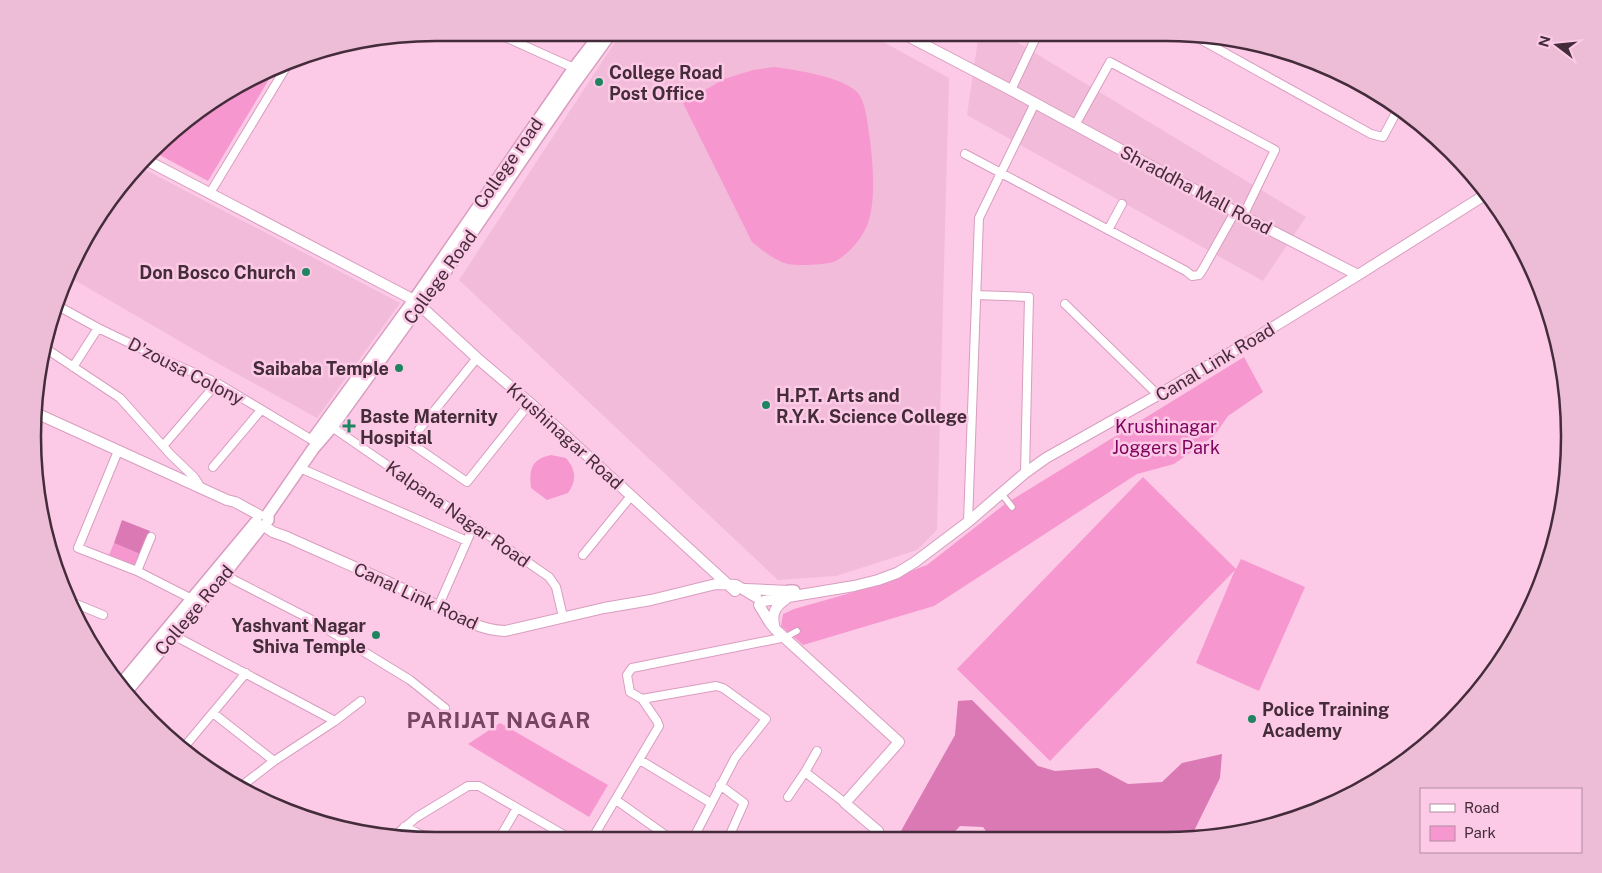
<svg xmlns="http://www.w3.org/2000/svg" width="1602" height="873" viewBox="0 0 1602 873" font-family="'Public Sans',sans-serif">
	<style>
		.built { fill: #f1bbd9 }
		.green { fill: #f797d0 }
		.forest { fill: #da79b4 }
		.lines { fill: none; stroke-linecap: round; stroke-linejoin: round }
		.pedestrian-casing { stroke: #d89dbf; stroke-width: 8 }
		.minor-casing { stroke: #d89dbf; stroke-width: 10 }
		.tertiary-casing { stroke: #d89dbf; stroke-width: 12 }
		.secondary-casing { stroke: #d89dbf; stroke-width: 14 }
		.pedestrian { stroke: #fff; stroke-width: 5.5 }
		.minor { stroke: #fff; stroke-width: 8 }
		.tertiary { stroke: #fff; stroke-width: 10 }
		.secondary { stroke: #fff; stroke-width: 11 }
		.poi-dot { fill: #1e8560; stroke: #fccae6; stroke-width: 2 }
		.labels { text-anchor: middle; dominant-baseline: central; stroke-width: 5; stroke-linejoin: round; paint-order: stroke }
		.poi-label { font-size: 18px; font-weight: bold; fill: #442c3a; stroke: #fccae6; text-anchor: start }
		.street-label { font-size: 18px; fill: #442c3a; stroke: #fccae6 }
		.park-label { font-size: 18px; fill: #7f035e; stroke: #fccae6 }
		.district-label { font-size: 22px; font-weight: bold; letter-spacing: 1px; fill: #784463; stroke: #fccae6 }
		.rim { fill: none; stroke: #442c3a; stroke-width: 2.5 }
	</style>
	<rect width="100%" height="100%" fill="#fccae6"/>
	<!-- built -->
	<path class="built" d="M621,33H867L949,78L937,530L917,550L836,576L778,580L459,280Z
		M979,33H1002L1306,217L1263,281L967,115Z
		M142,168L400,303L317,418L219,364L71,278L100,212Z"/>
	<!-- green -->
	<path class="green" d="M774,67C796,70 840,76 857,92C866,101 868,127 870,140C873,165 876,199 868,223C864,236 847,257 833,262C824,265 797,266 788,264C775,261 762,250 752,242L683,103L724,79L753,70Z
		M274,71L208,181L156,153L190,116Z
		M1244,357L1263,392L1228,416L1214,436L1174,464L1137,474L934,606L803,645L781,626L783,614L794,609L854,592L927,565L1005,504Z
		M551,455L566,458C576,470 577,480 568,493L547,500L531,488C529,470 531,459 551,455Z
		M1143,477L1236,569L1241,559L1305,587L1259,691L1196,663L1235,570L1050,761L957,669Z
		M114,543L140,554L135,566L109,555Z
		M500,723L608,785L589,817L468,744Z"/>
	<!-- forest -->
	<path class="forest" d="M122,520L150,531L140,554L114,543Z
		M972,700L1038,766L1055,771L1098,768L1128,784L1162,782L1182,763L1222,754L1220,778L1194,831L1147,833L1142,837L991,838L983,827L960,826L949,838H897L955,735L958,701Z"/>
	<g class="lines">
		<defs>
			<path id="pedestrian" d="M1001,493L1012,507
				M786,637L797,631"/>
			<path id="minor" d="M496,33L574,68
				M1189,33L1371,134L1383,137L1398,109
				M1011,90L1038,33
				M1075,125L1110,62L1275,150L1243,216
				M965,154L1186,271L1192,276L1199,275L1203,269L1235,212
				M210,193L288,64
				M1108,230L1122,204
				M976,295L1029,297L1025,473
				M1065,304L1158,395
				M58,306L98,328L165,360L217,383L312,440
				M45,348L120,398L171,455L194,477L201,488
				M477,358L409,442L467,482L530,403
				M73,367L98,328
				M332,427L549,577L556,587L563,617
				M163,446L217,383
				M118,451L78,548L137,571L192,599
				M213,467L261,410
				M300,468L467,541
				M968,522L979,218L1035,103
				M583,555L631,496
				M137,571L151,537
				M225,573L234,580L312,620L410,680L445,708
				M69,601L103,615
				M438,607L474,525
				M173,635L335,721L361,701
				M213,713L274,761
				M185,746L246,673
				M640,760L711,803
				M805,772L817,751
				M720,785L744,803L728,839
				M239,788L274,761L335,721
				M788,797L805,772L845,803
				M616,800L671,839
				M404,827L433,840
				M393,837L417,817L468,786H479L571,839
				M499,839L517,808
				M592,839L659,726L657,721L642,699
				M693,839L735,758L766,719L723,688L716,686L642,699L630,692L627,675L632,668L786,637"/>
			<path id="tertiary" d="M902,33L1011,90L1243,216L1358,275
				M148,161L414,300L477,358L530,403L735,591
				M38,414L227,500L235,502L259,515
				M264,526L273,532L287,537C333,558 379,577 424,599C450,612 475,630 505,631L604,608L651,600L716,584L736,585L756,597
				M745,589L789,591
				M764,601L854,586L878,580L897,573L915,562L968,522L1025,473L1046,458L1158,395L1257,337L1358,275L1488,193
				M759,605L770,623L775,629L899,742L845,803L878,831L874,838
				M775,629C771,615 774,607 786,599"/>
			<path id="secondary" d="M313,439L414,300L574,68L601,33
				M268,520V514L313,449L332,427L420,305L438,282L574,84L611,33
				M789,591H794
				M121,684L256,522
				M126,692L225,573L262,526"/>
		</defs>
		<!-- pedestrian casing -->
		<use href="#pedestrian" class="pedestrian-casing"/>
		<!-- minor casing -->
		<use href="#minor" class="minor-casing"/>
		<!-- tertiary casing -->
		<use href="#tertiary" class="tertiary-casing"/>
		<!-- secondary casing -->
		<use href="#secondary" class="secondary-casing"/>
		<!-- pedestrian -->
		<use href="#pedestrian" class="pedestrian"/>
		<!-- minor -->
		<use href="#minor" class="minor"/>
		<!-- tertiary -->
		<use href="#tertiary" class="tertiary"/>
		<!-- secondary -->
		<use href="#secondary" class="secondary"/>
	</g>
	<!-- markers -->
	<g class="poi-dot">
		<circle cx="599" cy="82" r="5"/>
		<circle cx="306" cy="272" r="5"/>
		<circle cx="399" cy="368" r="5"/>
		<circle cx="766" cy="405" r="5"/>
		<path d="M346.5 418.5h5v5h5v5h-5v5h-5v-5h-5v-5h5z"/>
		<circle cx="376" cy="635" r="5"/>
		<circle cx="1252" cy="719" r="5"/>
	</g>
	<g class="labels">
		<!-- poi labels -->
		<g class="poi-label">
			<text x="609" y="72">College Road<tspan x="609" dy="21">Post Office</tspan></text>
			<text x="296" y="272" text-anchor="end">Don Bosco Church</text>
			<text x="389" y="368" text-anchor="end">Saibaba Temple</text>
			<text x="776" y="395">H.P.T. Arts and<tspan x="776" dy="21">R.Y.K. Science College</tspan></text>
			<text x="360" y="416">Baste Maternity<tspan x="360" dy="21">Hospital</tspan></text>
			<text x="366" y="625" text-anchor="end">Yashvant Nagar<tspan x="366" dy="21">Shiva Temple</tspan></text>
			<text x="1262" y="709">Police Training<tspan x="1262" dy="21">Academy</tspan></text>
		</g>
		<!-- street labels -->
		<g class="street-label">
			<text transform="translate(508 163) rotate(-55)">College road</text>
			<text transform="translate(1196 190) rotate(28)">Shraddha Mall Road</text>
			<text transform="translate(440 277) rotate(-54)">College Road</text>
			<text transform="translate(1215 362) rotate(-31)">Canal Link Road</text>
			<text transform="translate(186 371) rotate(27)">D'zousa Colony</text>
			<text transform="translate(565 436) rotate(42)">Krushinagar Road</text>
			<text transform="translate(458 514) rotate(35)">Kalpana Nagar Road</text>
			<text transform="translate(416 596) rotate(25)">Canal Link Road</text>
			<text transform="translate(194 610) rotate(-50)">College Road</text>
		</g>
		<!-- park labels -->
		<g class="park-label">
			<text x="1166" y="426">Krushinagar<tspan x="1166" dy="21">Joggers Park</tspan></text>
		</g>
		<!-- district labels -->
		<g class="district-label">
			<text x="499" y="720">PARIJAT NAGAR</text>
		</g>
	</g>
	<!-- crop -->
	<path d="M0 0H1602V873H0ZM436 41H1166A395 395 0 0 1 1561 436V437A395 395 0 0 1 1166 832H436A395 395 0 0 1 41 437V436A395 395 0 0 1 436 41Z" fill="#edbdd8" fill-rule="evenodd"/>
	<path class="rim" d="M436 41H1166A395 395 0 0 1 1561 436V437A395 395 0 0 1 1166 832H436A395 395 0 0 1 41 437V436A395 395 0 0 1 436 41Z"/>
	<!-- legend -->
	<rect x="1420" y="788" width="162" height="65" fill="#fccae6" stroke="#b28ba1"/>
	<rect x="1430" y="804" width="25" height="8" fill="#ffffff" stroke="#b28ba1"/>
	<text x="1464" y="813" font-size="15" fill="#442c3a">Road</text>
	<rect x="1430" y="826" width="25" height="15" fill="#f797d0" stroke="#b28ba1"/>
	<text x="1464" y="838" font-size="15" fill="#442c3a">Park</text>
	<!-- north arrow -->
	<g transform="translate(1557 45) rotate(286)" stroke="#fccae6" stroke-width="4" paint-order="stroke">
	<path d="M0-4L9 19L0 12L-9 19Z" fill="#442c3a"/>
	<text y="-8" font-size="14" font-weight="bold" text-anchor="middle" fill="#442c3a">N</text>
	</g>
</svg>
